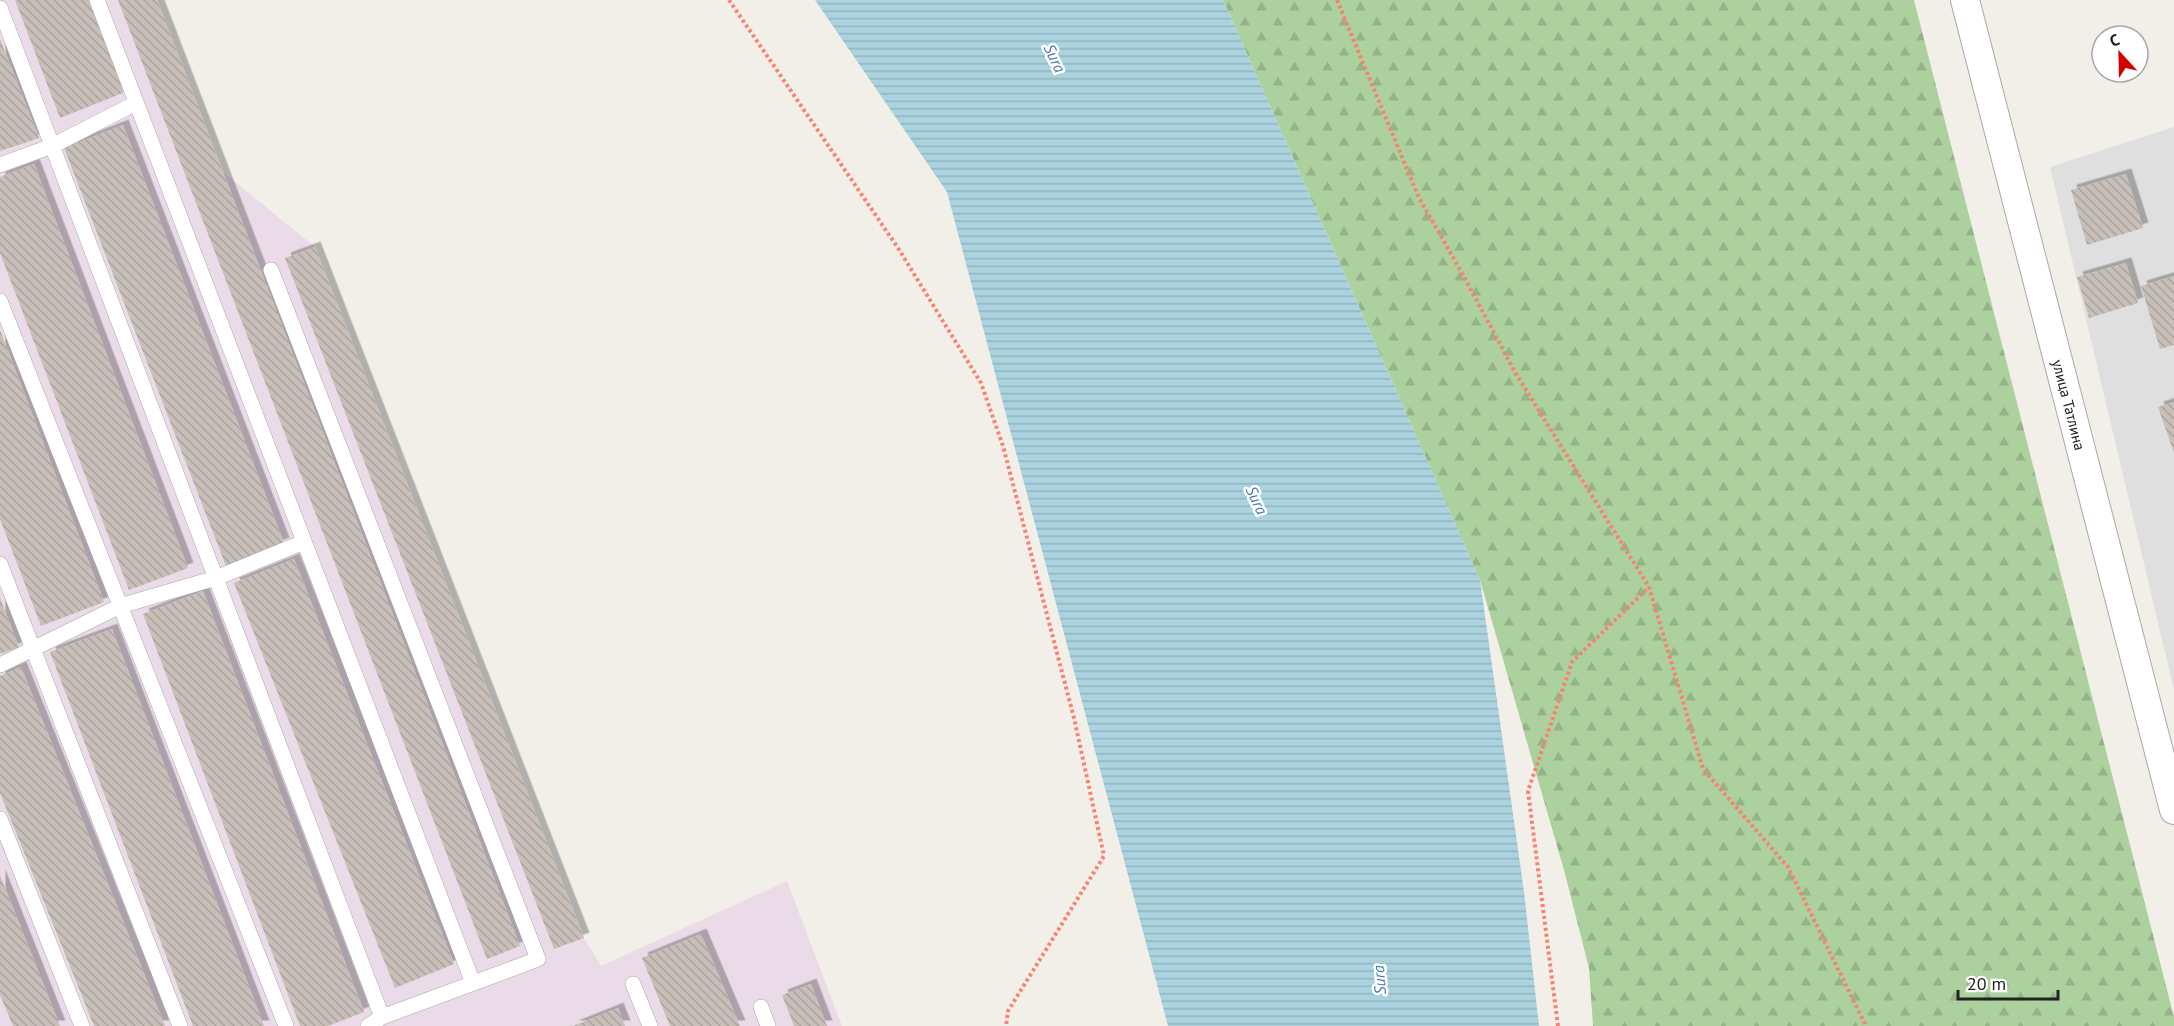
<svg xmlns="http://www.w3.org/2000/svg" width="2174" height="1026" viewBox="0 0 2174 1026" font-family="'PT Sans',sans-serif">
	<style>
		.residential { fill: #e0dfdf }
		.industrial { fill: #ebdbe8 }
		.forest { fill: url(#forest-firs) }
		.water { fill: url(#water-rules) }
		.building { fill: url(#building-back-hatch); filter: url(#shadow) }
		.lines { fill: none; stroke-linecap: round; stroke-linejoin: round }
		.lane-casing { stroke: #a9a9a9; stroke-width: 16 }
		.street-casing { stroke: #a9a9a9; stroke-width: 30 }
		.path { stroke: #fa8072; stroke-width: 4; stroke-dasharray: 3 3; stroke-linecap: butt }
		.lane { stroke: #fff; stroke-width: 15 }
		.street { stroke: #fff; stroke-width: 28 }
		.labels { text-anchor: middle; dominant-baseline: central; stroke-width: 5; stroke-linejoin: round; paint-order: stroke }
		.street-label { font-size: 15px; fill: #222; stroke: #fff }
		.water-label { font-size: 16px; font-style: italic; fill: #4a7aab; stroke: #fff }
	</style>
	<defs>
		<pattern id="forest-firs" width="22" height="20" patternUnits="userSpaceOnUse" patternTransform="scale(1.5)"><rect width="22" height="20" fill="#add19e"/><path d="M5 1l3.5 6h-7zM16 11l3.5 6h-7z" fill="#95b388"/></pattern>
		<pattern id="water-rules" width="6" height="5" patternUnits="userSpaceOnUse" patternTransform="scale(1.5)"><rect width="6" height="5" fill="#aad3df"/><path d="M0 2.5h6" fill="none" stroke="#92b5bf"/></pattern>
		<pattern id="building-back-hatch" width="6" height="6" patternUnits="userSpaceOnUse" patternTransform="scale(1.5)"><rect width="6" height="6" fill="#c7bfb8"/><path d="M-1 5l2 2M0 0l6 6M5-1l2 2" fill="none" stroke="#aba49e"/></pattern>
		<filter id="shadow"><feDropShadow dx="5.5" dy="-5.5" stdDeviation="0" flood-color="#0004"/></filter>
	</defs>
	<rect width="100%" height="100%" fill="#f2efe9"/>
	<!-- residential -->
	<path class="residential" d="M2174,127V690L2050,167Z"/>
	<!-- industrial -->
	<path class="industrial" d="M0,0H157L223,172L315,247L584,938L601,966L787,881L842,1026H0Z"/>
	<!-- forest -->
	<path class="forest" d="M1223,0H1914L2174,1017V1026H1593L1589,968L1564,870L1480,580Z"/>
	<!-- water -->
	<path class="water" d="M815,0H1223L1480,580L1524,892L1539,1026H1168L947,192Z"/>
	<!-- building -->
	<path class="building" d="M15,0H88L125,92L60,118Z
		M118,0H157L520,946L487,959Z
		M0,39L39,138L0,151Z
		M123,125L284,543L226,566L64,148Z
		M34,164L188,568L129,590L0,253V177Z
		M2126,174L2143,228L2087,245L2071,190Z
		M315,247L584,938L554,949L285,258Z
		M2126,263L2138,303L2089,318L2077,277Z
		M2174,276V345L2160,349L2141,286Z
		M0,330L104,602L41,626L0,519Z
		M2174,402V453L2158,407Z
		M294,559L454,964L395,988L234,583Z
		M203,591L364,1012L328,1026H300L143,614Z
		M0,598L19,647L0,654Z
		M112,629L264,1026H193L50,652Z
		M21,667L165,1026H94L0,793V676Z
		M0,875L60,1026H13L0,995Z
		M701,934L740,1026H670L642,958Z
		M811,984L827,1026H794L782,995Z
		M618,1008L625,1026H573Z"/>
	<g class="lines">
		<defs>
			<path id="lane" d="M97,0L473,983
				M0,8L382,1017
				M0,165L52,146L136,103
				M271,270L538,959L382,1017L368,1026
				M0,301L286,1026
				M0,564L180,1026
				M0,665L120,606L216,578L304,542
				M0,819L82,1026
				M633,984L650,1026
				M761,1007L768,1026"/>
			<g id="street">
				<path id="s1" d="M1965,0L2174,810"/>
			</g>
		</defs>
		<!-- lane casing -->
		<use href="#lane" class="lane-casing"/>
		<!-- street casing -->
		<use href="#street" class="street-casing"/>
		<!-- path -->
		<path class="path" d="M729,0L898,248L981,383L1003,446L1074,718L1104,856L1008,1011L1006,1026
			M1337,0L1419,198L1462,273L1516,374L1649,587L1703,769L1788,867L1866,1026
			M1558,1026L1528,791L1572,662L1649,587"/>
		<!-- lane -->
		<use href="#lane" class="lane"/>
		<!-- street -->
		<use href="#street" class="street"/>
	</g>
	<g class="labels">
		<!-- street labels -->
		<g class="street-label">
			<text stroke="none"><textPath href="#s1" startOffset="418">улица Татлина</textPath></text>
		</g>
		<!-- water labels -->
		<g class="water-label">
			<text transform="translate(1055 58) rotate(65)">Sura</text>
			<text transform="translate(1257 500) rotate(65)">Sura</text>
			<text transform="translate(1379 980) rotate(-94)">Sura</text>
		</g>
	</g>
	<!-- north arrow -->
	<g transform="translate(2120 54) rotate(338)"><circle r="28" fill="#ffffff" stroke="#a7a7a7" stroke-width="1.5"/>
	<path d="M0-4.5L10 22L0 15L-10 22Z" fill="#d40000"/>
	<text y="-9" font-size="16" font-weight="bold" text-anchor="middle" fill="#222222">С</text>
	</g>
	<!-- scale -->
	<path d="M1958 990v9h100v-9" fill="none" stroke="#222222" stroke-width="3"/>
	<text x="1967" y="990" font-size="18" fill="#222222" stroke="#ffffff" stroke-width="4.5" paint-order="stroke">20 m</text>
</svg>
